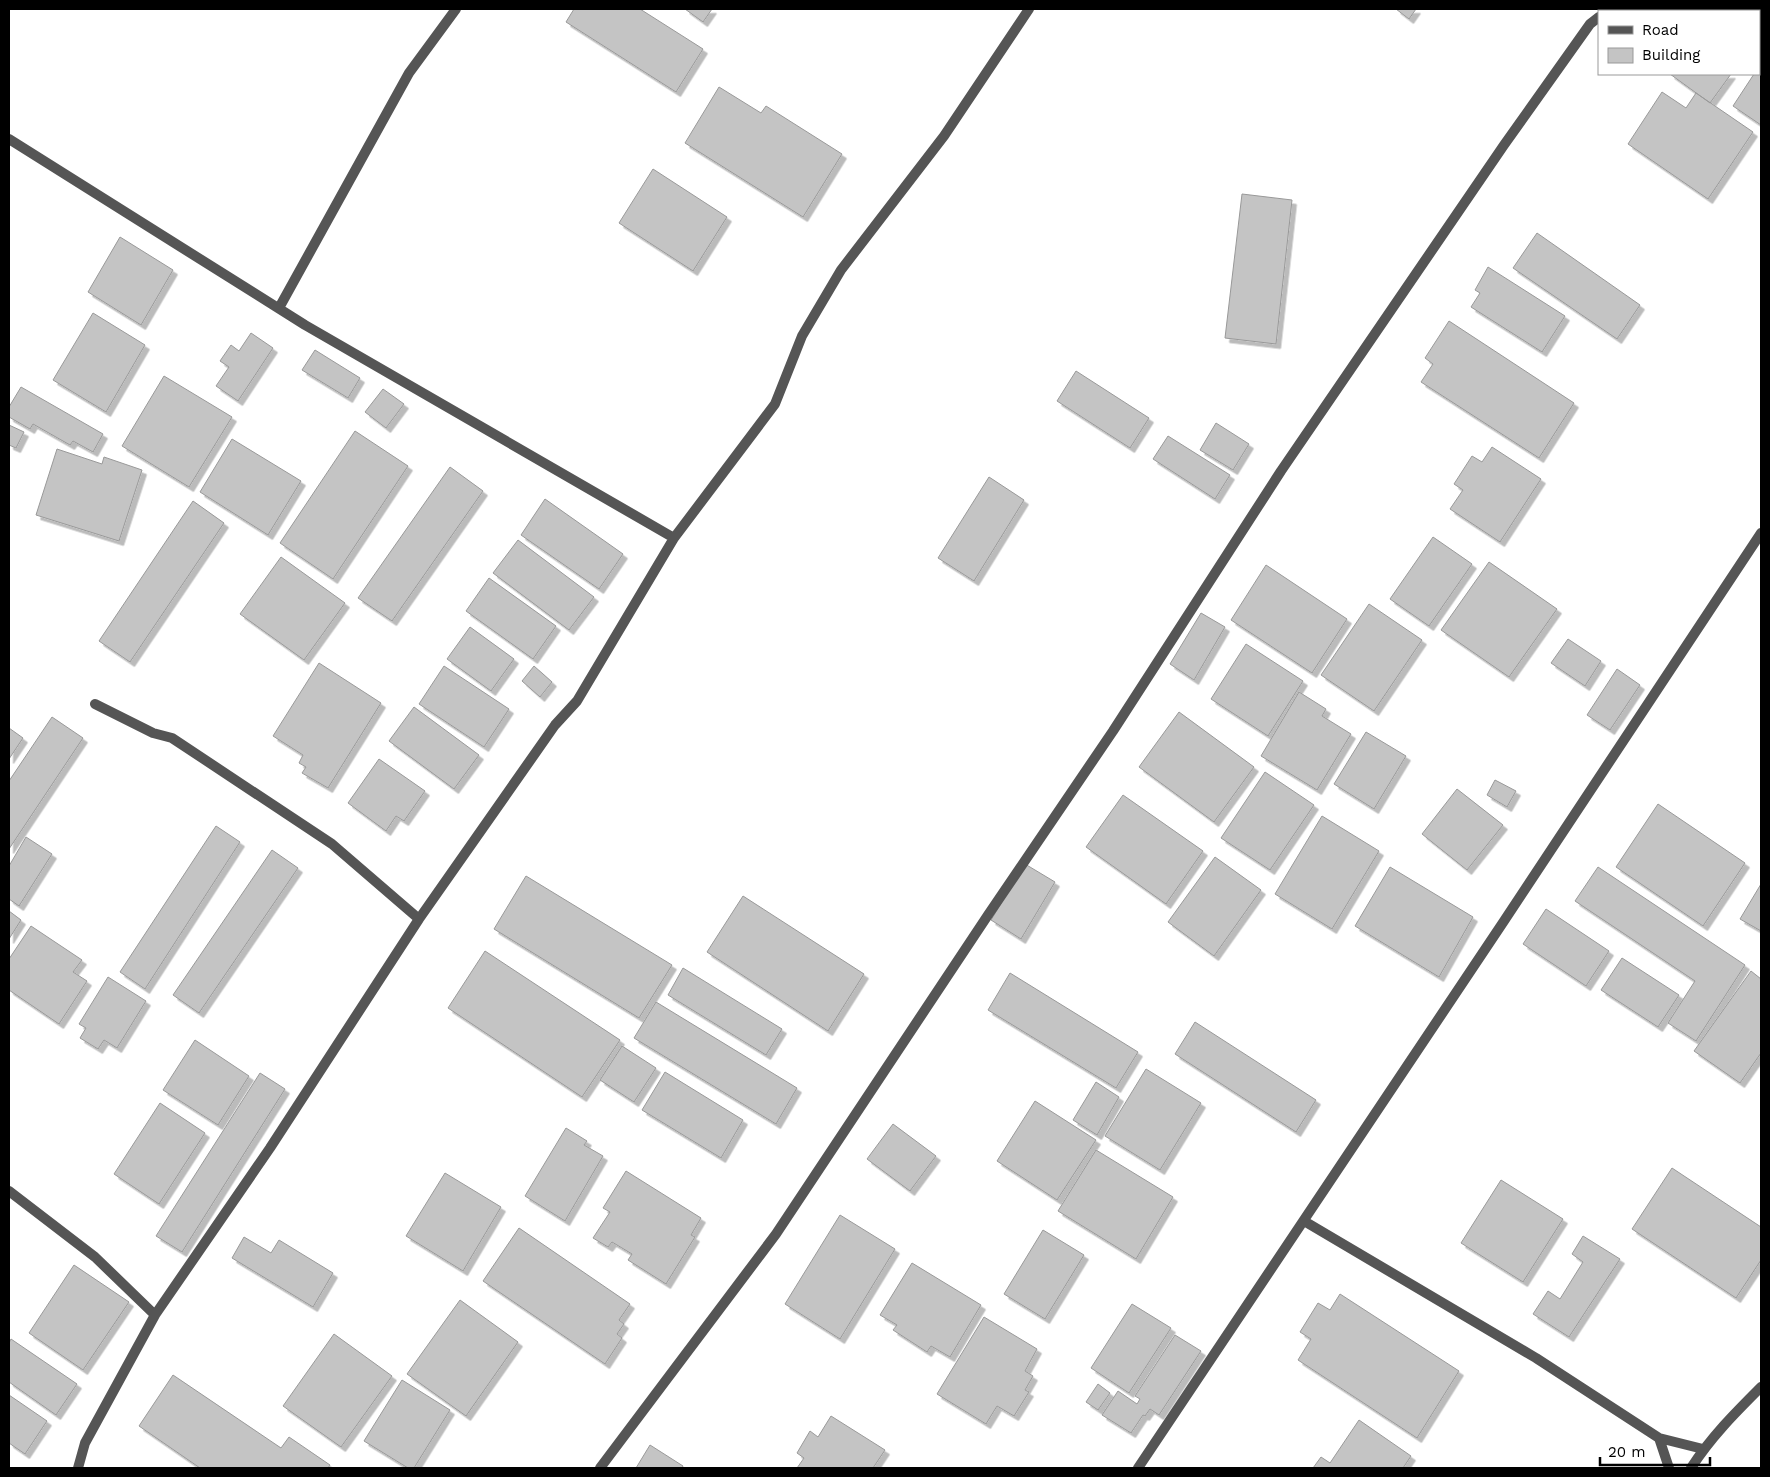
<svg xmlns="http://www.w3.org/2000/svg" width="1770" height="1477" viewBox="0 0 1770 1477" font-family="'Work Sans',sans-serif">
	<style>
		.building { fill: #c4c4c4; stroke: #999; filter: url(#shadow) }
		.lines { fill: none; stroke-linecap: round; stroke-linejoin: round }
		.minor { stroke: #555; stroke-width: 10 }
	</style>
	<defs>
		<filter id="shadow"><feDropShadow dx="4.5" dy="4.5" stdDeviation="0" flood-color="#0004"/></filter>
	</defs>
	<rect width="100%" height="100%" fill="#fff"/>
	<!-- building -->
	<path class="building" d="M574,9H640L703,49L676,92L566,22Z
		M685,9H712L703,22Z
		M1396,9H1416L1409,19Z
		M1679,9H1691L1694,11H1677Z
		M1761,63V125L1733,106L1754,74H1759V67Z
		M1670,74H1731L1710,103Z
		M719,87L761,113L766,106L842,154L803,217L685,143Z
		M1662,92L1686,108L1696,93L1753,132L1708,199L1628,144Z
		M653,169L727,217L693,271L619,223Z
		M1242,194L1292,200L1276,344L1225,338Z
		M1537,233L1640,305L1617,339L1513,268Z
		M120,237L173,270L141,325L88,292Z
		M1488,267L1565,316L1542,352L1471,307L1480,293L1475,290Z
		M93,313L145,345L106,412L53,380Z
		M1449,321L1574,403L1539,458L1421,382L1433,364L1425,358Z
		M251,333L273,348L238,401L216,386L229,367L220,361L231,345L239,351Z
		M315,350L360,378L348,398L302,370Z
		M1076,371L1149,418L1130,448L1057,401Z
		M164,376L232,417L189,487L122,446Z
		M21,387L103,434L93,452L73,441L70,445L33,424L30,429L9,417V407Z
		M383,389L404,404L386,428L365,412Z
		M1216,423L1249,444L1233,470L1200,450Z
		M9,425L24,432L16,448L9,445Z
		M355,431L408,466L333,579L280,543Z
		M1168,436L1230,475L1215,499L1153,459Z
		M232,439L301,481L268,535L200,492Z
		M1492,447L1541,479L1500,542L1450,509L1463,490L1454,484L1472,456L1482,462Z
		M57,449L102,464L104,457L142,470L119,541L36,515Z
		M450,467L483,491L392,621L358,598Z
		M989,477L1024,500L974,581L938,558Z
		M545,499L623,554L599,589L521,535Z
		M193,501L224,523L130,662L99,641Z
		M1433,537L1472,564L1429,626L1390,599Z
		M518,540L594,597L569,630L493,573Z
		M281,557L345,603L304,660L240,614Z
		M1489,562L1557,609L1509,677L1441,630Z
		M1266,565L1347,619L1312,673L1231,620Z
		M489,578L556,626L533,659L466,611Z
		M1369,604L1422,640L1374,711L1321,675Z
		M1201,613L1225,627L1194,680L1170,664Z
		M470,627L514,659L491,691L447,659Z
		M1568,639L1601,661L1585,686L1551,663Z
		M1246,644L1303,681L1268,736L1211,699Z
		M319,663L381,703L328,788L302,773L306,767L299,763L303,755L273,736Z
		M444,666L509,709L484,747L419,704Z
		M534,666L552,682L540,697L522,681Z
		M1617,669L1640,685L1610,730L1587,715Z
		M1299,692L1326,709L1322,716L1351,734L1317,790L1261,756Z
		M414,707L479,755L454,789L389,741Z
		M1179,712L1254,767L1214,822L1139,767Z
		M52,717L83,738L9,849V781Z
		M9,728L23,738L9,759Z
		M1366,732L1406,756L1374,809L1334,784Z
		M379,759L425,791L404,821L396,816L386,831L348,803Z
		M1265,772L1314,805L1270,870L1221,838Z
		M1495,780L1516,791L1507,807L1487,795Z
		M1457,789L1503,825L1467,870L1422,834Z
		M1123,795L1203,851L1166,904L1086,847Z
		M1658,804L1745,863L1703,926L1616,867Z
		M1322,816L1379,851L1332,929L1275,894Z
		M216,826L240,842L145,989L120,972Z
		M26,837L52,854L19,906L9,899V866Z
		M272,850L298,868L199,1013L173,995Z
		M1215,857L1261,890L1214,956L1168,922Z
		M1025,864L1055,882L1021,939L991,920Z
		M1390,867L1473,917L1439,977L1355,926Z
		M1598,867L1745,965L1696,1041L1668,1023L1695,981L1575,901Z
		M526,876L672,965L639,1018L494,929Z
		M1761,884V931L1740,919Z
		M743,896L864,974L828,1031L707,952Z
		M1546,909L1609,951L1586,986L1523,944Z
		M9,911L21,920L9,939Z
		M31,926L82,960L73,972L87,981L59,1024L9,990V959Z
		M485,951L620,1040L582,1097L448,1008Z
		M1622,958L1679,995L1658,1027L1601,990Z
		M683,968L782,1029L766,1055L668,995Z
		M1751,971L1761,979V1053L1740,1083L1694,1051Z
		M1010,973L1138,1052L1116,1088L988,1010Z
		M108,977L146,1001L117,1048L104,1040L98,1049L80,1038L86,1028L79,1024Z
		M656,1002L797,1088L776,1124L634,1038Z
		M1195,1022L1316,1100L1296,1132L1175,1054Z
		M195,1040L249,1076L218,1125L163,1090Z
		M622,1046L656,1068L634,1102L600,1080Z
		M1146,1069L1201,1103L1160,1170L1105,1136Z
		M665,1072L743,1120L721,1158L642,1110Z
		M260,1073L285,1089L182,1252L156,1236Z
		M1096,1082L1119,1097L1097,1135L1073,1120Z
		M1035,1101L1096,1140L1057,1200L997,1161Z
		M160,1103L205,1133L159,1204L114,1174Z
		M893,1124L936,1156L910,1191L867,1159Z
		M566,1128L587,1141L584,1145L603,1156L565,1221L525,1196Z
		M1096,1150L1173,1197L1136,1259L1058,1211Z
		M1672,1168L1761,1227V1260L1736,1298L1632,1229Z
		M626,1171L701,1218L691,1235L695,1237L666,1284L628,1260L632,1254L612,1242L608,1247L593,1238L610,1212L603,1208Z
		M445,1173L501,1207L463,1271L406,1236Z
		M1501,1180L1563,1219L1523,1282L1461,1243Z
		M840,1215L895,1249L840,1339L785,1304Z
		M519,1228L630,1304L619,1320L624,1324L617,1334L622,1338L605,1364L483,1281Z
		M1043,1230L1084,1255L1045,1319L1004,1294Z
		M1583,1236L1620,1259L1569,1337L1533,1314L1548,1291L1560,1299L1583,1262L1572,1254Z
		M244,1237L271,1253L279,1240L333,1273L313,1307L232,1258Z
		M912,1263L981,1305L950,1357L931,1346L927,1352L893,1330L897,1325L880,1315Z
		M74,1265L129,1302L83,1370L29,1333Z
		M1340,1294L1459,1371L1417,1438L1298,1360L1311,1339L1300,1332L1318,1303L1330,1310Z
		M460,1300L518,1342L466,1416L407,1374Z
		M1132,1304L1171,1328L1129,1393L1091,1368Z
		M984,1317L1037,1349L1025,1371L1033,1376L1025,1390L1029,1392L1014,1416L997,1406L986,1424L937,1394Z
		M334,1334L392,1376L341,1447L283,1406Z
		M1175,1335L1201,1351L1159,1415L1150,1409L1145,1416L1143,1415L1131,1433L1102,1415L1118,1391L1137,1404L1140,1399L1135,1396Z
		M11,1339L77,1384L56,1415L9,1382V1343Z
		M173,1375L281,1448L289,1437L330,1465L328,1468H200L139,1426Z
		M402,1380L450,1410L414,1468H408L364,1441Z
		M1098,1384L1110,1393L1098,1410L1086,1402Z
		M9,1395L47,1421L25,1454L9,1443Z
		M831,1416L885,1450L873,1468H797L804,1458L797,1453L810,1431L818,1437Z
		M1359,1420L1411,1456L1403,1468H1313L1321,1457L1330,1463Z
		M650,1445L683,1466L682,1468H636Z"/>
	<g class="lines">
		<!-- minor -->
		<path class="minor" d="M1606,11L1609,9
			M9,139L305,325L674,538
			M279,308L409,73L456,9
			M95,704L153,733L172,738L332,844L419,919
			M9,1191L95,1257L155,1315
			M1304,1221L1536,1358L1659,1438L1703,1449
			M1659,1438L1669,1468
			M78,1468L85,1443L155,1315L270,1148L419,919L555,725L577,701L674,538L775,404L802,336L841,270L944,136L1029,9
			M600,1468L776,1234L988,915L1113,731L1281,471L1504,145L1590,24L1599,17
			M1138,1468L1504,921L1761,533
			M1691,1468C1711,1437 1735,1413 1761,1387"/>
	</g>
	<!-- border -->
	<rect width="1770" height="1477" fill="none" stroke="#000000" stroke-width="20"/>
	<!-- legend -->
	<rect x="1598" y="10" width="162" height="65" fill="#ffffff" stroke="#999999"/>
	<rect x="1608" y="26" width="25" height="8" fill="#555555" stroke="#999999"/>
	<text x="1642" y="35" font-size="15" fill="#000000">Road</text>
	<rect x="1608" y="48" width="25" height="15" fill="#c4c4c4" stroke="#999999"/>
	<text x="1642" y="60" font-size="15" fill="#000000">Building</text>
	<!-- scale -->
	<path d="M1600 1457v8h110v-8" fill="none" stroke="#000000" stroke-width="2.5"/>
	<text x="1608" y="1457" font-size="15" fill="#000000" stroke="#ffffff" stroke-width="4" paint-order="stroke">20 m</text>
</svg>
